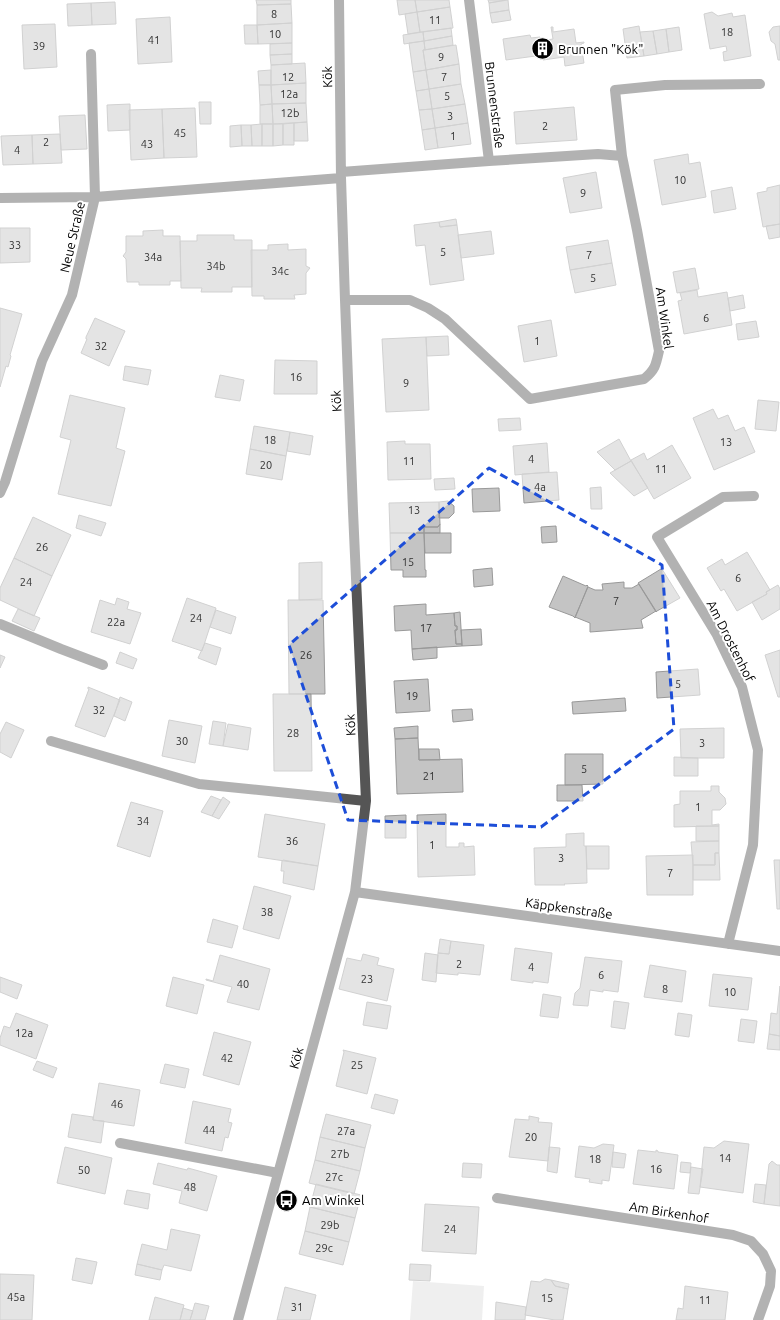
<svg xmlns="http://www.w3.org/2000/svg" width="780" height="1320" viewBox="0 0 780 1320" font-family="Ubuntu,sans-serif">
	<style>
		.green { fill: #dcdcdc }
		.building { fill: #c4c4c4; stroke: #999 }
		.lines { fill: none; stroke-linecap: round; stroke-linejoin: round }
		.minor { stroke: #555; stroke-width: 10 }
		.marked { fill: none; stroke: #1d4ed8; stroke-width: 3; stroke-dasharray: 8 5; stroke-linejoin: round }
		.labels { text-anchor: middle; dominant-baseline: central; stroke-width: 4; stroke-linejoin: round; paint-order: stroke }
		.number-label { font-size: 11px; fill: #313131 }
		.poi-label { font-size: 13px; fill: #000; stroke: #fff; text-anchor: start }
		.street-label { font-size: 13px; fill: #000; stroke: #fff }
	</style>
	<rect width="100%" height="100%" fill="#fff"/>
	<!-- green -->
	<path class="green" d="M413,1281L484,1286L482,1320H410Z"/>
	<!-- building -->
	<path class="building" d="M256,0H291V4L257,5Z
		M397,0H415L417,12L399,15Z
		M415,0H449L450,7L417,12Z
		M488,0H505L489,3Z
		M508,0L509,10L490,13L489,3Z
		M115,2L116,24L92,25L91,3Z
		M91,3L92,25L68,26L67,4Z
		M291,4L292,23L257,25V5Z
		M450,7L453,28L420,32L417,12Z
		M509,10L511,20L492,23L490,13Z
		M417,12L420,32L408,34L405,14Z
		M712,12L718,16L732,13L733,17L745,15L751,56L724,61L723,52L727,51L726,46L710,49L704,14Z
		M170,17L172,62L138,64L136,19Z
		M292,23V43L258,44L257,25Z
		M55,24L57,67L24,69L22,25Z
		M244,25H257L258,44H245Z
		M639,26L644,56L627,58L623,29Z
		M780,26V60H778L775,44L771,41L769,32L773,27Z
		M551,27H553V32L574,29L576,43L584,42V43L581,44L584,63L565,66L564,57L543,60V55L506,60L503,39L530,35L531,38L540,37V41L553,39Z
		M679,27L682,50L669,52L666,29Z
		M451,28L452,36L424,41L423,32Z
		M666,29L669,52L657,54L653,31Z
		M653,31L657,54L644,56L640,32Z
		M423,32L424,41L404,44L403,35Z
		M452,36L453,45L425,50L424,41Z
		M424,41L425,50H423L426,70L413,72L409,43Z
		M292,43V54L270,55V44Z
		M456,45L459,64L426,70L423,50Z
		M292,54V64L271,65L270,55Z
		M305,63L306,83L271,85V65Z
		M459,64L461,84L429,89L426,70Z
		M271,70V85H259L258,71Z
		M426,70L429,89L416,91L413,72Z
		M306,83V103L272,104L271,85Z
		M461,84L465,104L432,109L429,89Z
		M259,85H271L272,104L260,105Z
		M429,89L432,109L419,110L416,91Z
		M199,102H211V124H200Z
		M306,103L307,122L273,124L272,104Z
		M130,104V130L108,131L107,105Z
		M272,104L273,124H260V105Z
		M465,104L468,123L435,128L432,109Z
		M574,107L577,140L516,144L514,112Z
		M195,108L197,157L164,158L162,109Z
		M162,109L164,158L131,160L129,110Z
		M432,109L435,128L422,130L419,110Z
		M85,115L87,149L61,150L59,116Z
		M307,122L308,141H294V123Z
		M294,123V145H283V124Z
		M468,123L471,144L438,148L435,128Z
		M262,124H273V146H262Z
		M262,124V146H252L251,125Z
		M273,124H283V145L273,146Z
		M241,125L242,146L230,147V126Z
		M241,125H251L252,146H242Z
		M435,128L438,148L425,150L422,130Z
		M60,134L62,163L33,164L32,135Z
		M32,135L33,164L3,165L1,136Z
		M688,154L689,164L700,162L706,197L662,205L654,160Z
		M596,172L602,208L570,213L563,178Z
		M780,185V224L763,227L757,193L767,191V188Z
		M732,187L736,209L714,213L711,191Z
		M456,219L457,225L440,227L439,222Z
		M439,222L440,227L457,225L464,280L430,285L425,245L416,246L414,225Z
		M780,224V237L769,239L766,226Z
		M0,228H30V262L0,263Z
		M163,230V236H180L181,281H170V285H139V282H127L126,259L123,256L126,252V236H143V231Z
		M491,231L494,254L461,258L458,235Z
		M197,235H234V240H252V287H232V292H201L202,288H181L180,241H197Z
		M608,240L612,263L570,270L566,247Z
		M288,244V250L306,249V266L310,268L306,273V294L294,295L295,299H264V296H252L251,250H268V245Z
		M612,263L616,285L575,293L570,270Z
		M695,268L699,289L677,293L673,272Z
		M697,290L698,297L727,292L732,325L684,334L678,301L682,300L680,293Z
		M743,295L745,308L730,311L728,298Z
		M0,308L22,314L10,355L11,356L8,367L6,366L0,387Z
		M95,318L125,331L109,366L81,353L87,339H86V337Z
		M551,320L557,356L524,362L518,326Z
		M756,321L759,337L738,340L736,324Z
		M448,336L449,355L427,356L426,337Z
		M426,337L429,410L386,412L382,339Z
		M275,360L317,361V394H274Z
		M125,366L151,370L148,385L123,380Z
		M220,375L244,380L240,401L215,397Z
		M70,395L125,408L116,448L125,451L111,506L58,494L71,440L60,437Z
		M758,400L779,402L776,431L755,429Z
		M713,409L718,419L728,415L735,431L744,427L755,452L714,470L693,418Z
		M520,418L521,430L499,431L498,419Z
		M254,426L290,432L286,456L250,449Z
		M290,432L313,436L310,455L287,451Z
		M619,439L631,461L615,470L597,452Z
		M405,441V444H430L431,479L388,480L387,442Z
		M547,443L549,472L515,475L513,446Z
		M672,445L691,478L654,499L631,460L644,453L647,460Z
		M250,449L286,456L282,480L246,474Z
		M631,461L648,488L634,496L610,473Z
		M557,472L559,500L524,503L522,474Z
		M454,478L455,489L435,490L434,479Z
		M601,487L602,509H591L590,488Z
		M499,488L500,511L473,512L472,489Z
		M448,501L454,506V513L449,518H439V502Z
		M439,502L440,524L438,527H424V533H390L389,503Z
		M79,515L106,523L101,536L76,528Z
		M33,517L71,535L52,576L14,558Z
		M440,524V533H424V527H438Z
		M556,526L557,542L542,543L541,527Z
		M390,533H424L425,570H426V577H403V570H391Z
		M424,533H451V553H425Z
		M747,552L770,590L766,592L767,594L737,611L724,589L721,591L707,568L722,559L725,565Z
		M14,558L52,576L34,616L0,600V588Z
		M322,562V599L299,600V563Z
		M492,568L493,585L474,587L473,570Z
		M661,569H662L680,598L657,611L656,612L638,583Z
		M563,576L586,586L587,585L588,586L575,618L573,616L549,607Z
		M624,582V588H632L639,584L656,611L641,620L643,628L590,632V623L575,617L588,587L595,590H603L602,584Z
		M778,585L780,589V609L762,620L752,602L767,594L766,592Z
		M117,598L129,602L127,609L141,613L130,644L91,632L100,600L115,605Z
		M187,598L216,608L202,651L172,641Z
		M288,600H323L325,694H289Z
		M426,604V615L454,613L455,626H457V630H455L456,644H462V646L412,649L411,630L395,631L394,606Z
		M18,609L40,618L34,631L12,621Z
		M216,610L236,617L231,634L210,627Z
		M460,612L462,644H456L455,630H457V626H455L454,613Z
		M481,629L482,645L462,646L461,630Z
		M205,643L221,648L216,665L198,658Z
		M437,647V658L413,660L412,649Z
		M780,650V697H778L765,655Z
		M120,652L137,659L133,669L116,663Z
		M0,655L5,657L0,668Z
		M698,669L700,695L657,698L656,672Z
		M428,679L430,711L396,713L394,681Z
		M88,687L120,700L105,737L75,726L89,689H88Z
		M273,694H311L312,771H274Z
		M120,697L132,702L125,721L114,716Z
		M625,698L626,711L573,714L572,702Z
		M472,709L473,720L453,722L452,710Z
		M169,720L202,726L195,763L162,756Z
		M213,721L226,723L223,746L209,744Z
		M6,722L24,730L11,758L0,752V734Z
		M228,724L251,728L248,750L223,746Z
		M418,726V738L395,739L394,728Z
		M724,728V758H681L680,729Z
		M418,738L419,760L462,759L463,792L397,794L395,739Z
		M419,749H439L440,760H419Z
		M565,754H603V784L565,785Z
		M674,757L698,758V776H674Z
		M557,785H582L583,801H557Z
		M711,786H719V792L725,798L726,804L720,810H712V825L719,824V826L674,827V805L680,804V791H711Z
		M211,796L221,800L212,816L201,812Z
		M223,797L230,802L219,819L212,816Z
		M131,802L163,811L150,857L117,846Z
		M265,814L325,824L318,866L258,857Z
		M446,814V847H459V843H464V847L474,846L475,875L418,877L417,815Z
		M406,815V838H385V816Z
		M696,826H719V841H696Z
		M584,833V846H586L587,883L564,884L565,885H535L534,848L566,847V834Z
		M719,841V853H715V865H693L691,842Z
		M586,846H609V869H587Z
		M715,853H719L720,880H693V865H715Z
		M693,855V895H647L646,856Z
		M283,860L318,866L314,890L283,883L284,871H281L282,861Z
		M774,860H780V909H777Z
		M254,886L291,896L279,939L243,929Z
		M213,919L238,926L232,948L207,942Z
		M440,939L451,941L449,954L438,953Z
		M451,941L484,945L480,975L458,973V975L436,973L438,953L449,954Z
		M515,948L552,953L548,983L533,981V983L511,980Z
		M425,953L438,955L436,982L422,980Z
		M363,954L379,958L377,965L394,969L387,1001L339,989L347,958L361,961Z
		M220,955L270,969L259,1010L227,1002L232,987L206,980V979L213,981Z
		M585,957L622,961L618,992L603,990V992L590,990L588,1006L573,1005L575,993L580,988Z
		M650,965L686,971L682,1002L644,997Z
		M713,974L752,978L748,1010L709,1006Z
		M0,977L22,985L17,999L0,992Z
		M173,977L204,985L197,1014L166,1006Z
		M780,986V1036L769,1034L771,1013L777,1014Z
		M543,994L561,997L558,1018L540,1016Z
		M614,1001L629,1003L625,1029L611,1027Z
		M367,1002L391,1006L387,1029L363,1025Z
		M16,1013L48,1025L36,1059L0,1045V1038L4,1026L10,1028Z
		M678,1013L692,1015L689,1037L675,1035Z
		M741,1019L757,1021L754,1043L738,1041Z
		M214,1032L251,1042L239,1085L203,1075Z
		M769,1034L780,1036V1050L767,1049Z
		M343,1050L376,1058L367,1094L336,1086L344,1052Z
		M37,1061L57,1068L53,1078L33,1070Z
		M165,1064L189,1069L185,1088L160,1083Z
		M99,1083L140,1090L134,1126L93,1120Z
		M375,1094L398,1100L394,1114L371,1108Z
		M193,1101L231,1109L228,1122L232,1123L228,1138L225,1137L222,1151L185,1143Z
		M72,1114L93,1117V1120L104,1121L101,1143L68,1137Z
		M326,1114L371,1125L365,1148L320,1137Z
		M529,1116L539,1118L538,1122L552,1123L548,1161L509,1157L515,1119L529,1120Z
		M320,1137L365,1148L360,1171L315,1160Z
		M724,1141L749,1144L743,1193L700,1187L704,1147L714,1148Z
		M603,1144L614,1145L609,1181L602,1180V1184L589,1182L590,1179L575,1177L579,1146L594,1148Z
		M65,1147L112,1158L105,1194L57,1183Z
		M549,1147L560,1148L557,1173L547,1171Z
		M638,1150L656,1152V1150L658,1151V1152L678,1155L674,1189L633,1184Z
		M613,1152L626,1154L624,1168L612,1167Z
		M315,1160L360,1171L354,1194L309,1183Z
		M772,1161L777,1165H780V1206L764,1204L769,1164Z
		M681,1162L691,1163L690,1173L680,1172Z
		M158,1163L187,1170L188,1168L217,1176L207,1211L179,1203L182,1191L153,1184Z
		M463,1163L482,1164L481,1178L462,1177Z
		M691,1167L703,1169L699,1194L688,1193Z
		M316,1184L361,1195L355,1218L310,1207Z
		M755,1184L766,1185L764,1204L753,1202Z
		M127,1190L150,1194L148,1209L124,1204Z
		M425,1204L479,1207L476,1254L422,1251Z
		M310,1207L355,1218L349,1242L305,1231Z
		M171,1229L200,1235L191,1271L164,1265L162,1270L137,1264L142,1244L167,1250Z
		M305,1231L349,1242L343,1265L299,1254Z
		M76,1258L97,1262L92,1284L72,1280Z
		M137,1264L162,1270L160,1280L135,1275Z
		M410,1264L431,1265L430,1281L409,1280Z
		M0,1274L34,1275L32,1320H0Z
		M545,1279L551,1280L555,1286L568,1289L563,1320H555L525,1315L531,1281L540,1282Z
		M551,1280L569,1284L568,1289L555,1286Z
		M685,1286L728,1292L725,1320H676L678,1308L683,1309Z
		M285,1287L316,1295L310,1320H277Z
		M155,1297L184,1305L180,1320H149Z
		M496,1302L526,1307L525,1320H495Z
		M195,1303L209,1306L205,1320H190Z
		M183,1308L193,1311L190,1320H180Z"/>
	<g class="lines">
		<!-- minor -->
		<path class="minor" d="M489,161L598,154L622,156
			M341,172L489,161L469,0
			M0,198L95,197L91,54
			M345,300H410L428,308L445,319L530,399L644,379C655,370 656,365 659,351L637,230L622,156L615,90L665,85L760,84
			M0,493L5,482L42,361L72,295L95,197L341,178
			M0,624L61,649L103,665
			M51,741L199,784L366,801
			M355,892L780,951
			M728,944L753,845L758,750L742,687L717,635L657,537L723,497L754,496
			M120,1143L278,1173
			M497,1198L733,1235L751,1241L763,1254L771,1271L770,1286L758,1320
			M238,1320L355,892L366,801L353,511L345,300L341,178L339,0"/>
	</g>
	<!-- marked area -->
	<path d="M0 0H780V1320H0ZM489,468L662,565L674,729L541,827L348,820L289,645Z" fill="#fff" fill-opacity=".55" fill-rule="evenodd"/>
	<path class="marked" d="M489,468L662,565L674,729L541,827L348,820L289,645Z"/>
	<!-- icons -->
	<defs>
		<symbol id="building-disc" viewBox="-11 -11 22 22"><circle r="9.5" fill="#000" stroke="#fff"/><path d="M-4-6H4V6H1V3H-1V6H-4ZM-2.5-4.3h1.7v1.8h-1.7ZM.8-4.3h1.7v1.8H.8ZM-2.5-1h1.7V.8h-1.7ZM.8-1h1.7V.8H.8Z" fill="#fff"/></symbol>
		<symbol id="bus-disc" viewBox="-11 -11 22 22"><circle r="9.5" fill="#000" stroke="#fff"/><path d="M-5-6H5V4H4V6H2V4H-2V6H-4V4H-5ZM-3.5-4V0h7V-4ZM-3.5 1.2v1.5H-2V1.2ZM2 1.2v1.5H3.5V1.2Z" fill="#fff"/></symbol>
	</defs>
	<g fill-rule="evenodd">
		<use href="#building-disc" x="530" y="36" width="25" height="25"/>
		<use href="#bus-disc" x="274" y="1188" width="25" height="25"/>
	</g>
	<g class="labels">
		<!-- number labels -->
		<g class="number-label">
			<text x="274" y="14">8</text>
			<text x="435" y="20">11</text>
			<text x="727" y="32">18</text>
			<text x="275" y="34">10</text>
			<text x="154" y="40">41</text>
			<text x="39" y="46">39</text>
			<text x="441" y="57">9</text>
			<text x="288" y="77">12</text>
			<text x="444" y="77">7</text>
			<text x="289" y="94">12a</text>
			<text x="447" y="96">5</text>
			<text x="290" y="113">12b</text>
			<text x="450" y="116">3</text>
			<text x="545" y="126">2</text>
			<text x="180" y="133">45</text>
			<text x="453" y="136">1</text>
			<text x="46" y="142">2</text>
			<text x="147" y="144">43</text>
			<text x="17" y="150">4</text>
			<text x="680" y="180">10</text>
			<text x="583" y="193">9</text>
			<text x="15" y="245">33</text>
			<text x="443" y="252">5</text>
			<text x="589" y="255">7</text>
			<text x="153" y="257">34a</text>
			<text x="216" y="266">34b</text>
			<text x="280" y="271">34c</text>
			<text x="593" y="278">5</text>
			<text x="706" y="318">6</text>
			<text x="537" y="341">1</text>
			<text x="101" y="346">32</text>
			<text x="296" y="377">16</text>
			<text x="406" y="383">9</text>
			<text x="270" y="440">18</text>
			<text x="726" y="442">13</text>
			<text x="531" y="459">4</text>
			<text x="409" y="461">11</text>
			<text x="266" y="465">20</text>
			<text x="661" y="469">11</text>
			<text x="540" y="487">4a</text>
			<text x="414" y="510">13</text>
			<text x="42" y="547">26</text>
			<text x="408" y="562">15</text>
			<text x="738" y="578">6</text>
			<text x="26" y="582">24</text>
			<text x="616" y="601">7</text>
			<text x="196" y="618">24</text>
			<text x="116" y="622">22a</text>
			<text x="426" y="628">17</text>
			<text x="306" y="655">26</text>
			<text x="678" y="684">5</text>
			<text x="412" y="696">19</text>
			<text x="99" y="710">32</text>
			<text x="293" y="733">28</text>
			<text x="182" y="741">30</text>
			<text x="702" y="743">3</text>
			<text x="584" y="769">5</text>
			<text x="429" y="776">21</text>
			<text x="698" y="807">1</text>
			<text x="143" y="821">34</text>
			<text x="292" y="841">36</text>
			<text x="432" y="845">1</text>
			<text x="561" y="858">3</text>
			<text x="670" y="873">7</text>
			<text x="267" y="912">38</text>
			<text x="459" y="964">2</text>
			<text x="531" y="967">4</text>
			<text x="601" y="975">6</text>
			<text x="367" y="979">23</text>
			<text x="243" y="984">40</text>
			<text x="665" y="989">8</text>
			<text x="730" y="992">10</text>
			<text x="24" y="1033">12a</text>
			<text x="227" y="1058">42</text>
			<text x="357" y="1065">25</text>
			<text x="117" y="1104">46</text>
			<text x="209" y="1130">44</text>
			<text x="346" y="1131">27a</text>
			<text x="531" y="1137">20</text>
			<text x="340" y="1154">27b</text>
			<text x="725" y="1158">14</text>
			<text x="595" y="1159">18</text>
			<text x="656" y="1169">16</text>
			<text x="84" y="1170">50</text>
			<text x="334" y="1177">27c</text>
			<text x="190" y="1187">48</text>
			<text x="330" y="1225">29b</text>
			<text x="450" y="1229">24</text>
			<text x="324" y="1248">29c</text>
			<text x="16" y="1297">45a</text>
			<text x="547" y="1298">15</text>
			<text x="705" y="1300">11</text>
			<text x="297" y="1307">31</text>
		</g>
		<!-- poi labels -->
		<g class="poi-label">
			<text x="558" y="49">Brunnen "Kök"</text>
			<text x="302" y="1200">Am Winkel</text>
		</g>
		<!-- street labels -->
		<g class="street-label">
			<text transform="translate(327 77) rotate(-91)">Kök</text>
			<text transform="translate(495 105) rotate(83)">Brunnenstraße</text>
			<text transform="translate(72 237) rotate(-77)">Neue Straße</text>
			<text transform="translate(665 318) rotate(82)">Am Winkel</text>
			<text transform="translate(336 401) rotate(-92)">Kök</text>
			<text transform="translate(731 641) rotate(63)">Am Drostenhof</text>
			<text transform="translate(350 725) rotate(-93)">Kök</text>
			<text transform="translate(569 908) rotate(8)">Käppkenstraße</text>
			<text transform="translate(296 1058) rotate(-75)">Kök</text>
			<text transform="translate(669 1212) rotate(9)">Am Birkenhof</text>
		</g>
	</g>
</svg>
